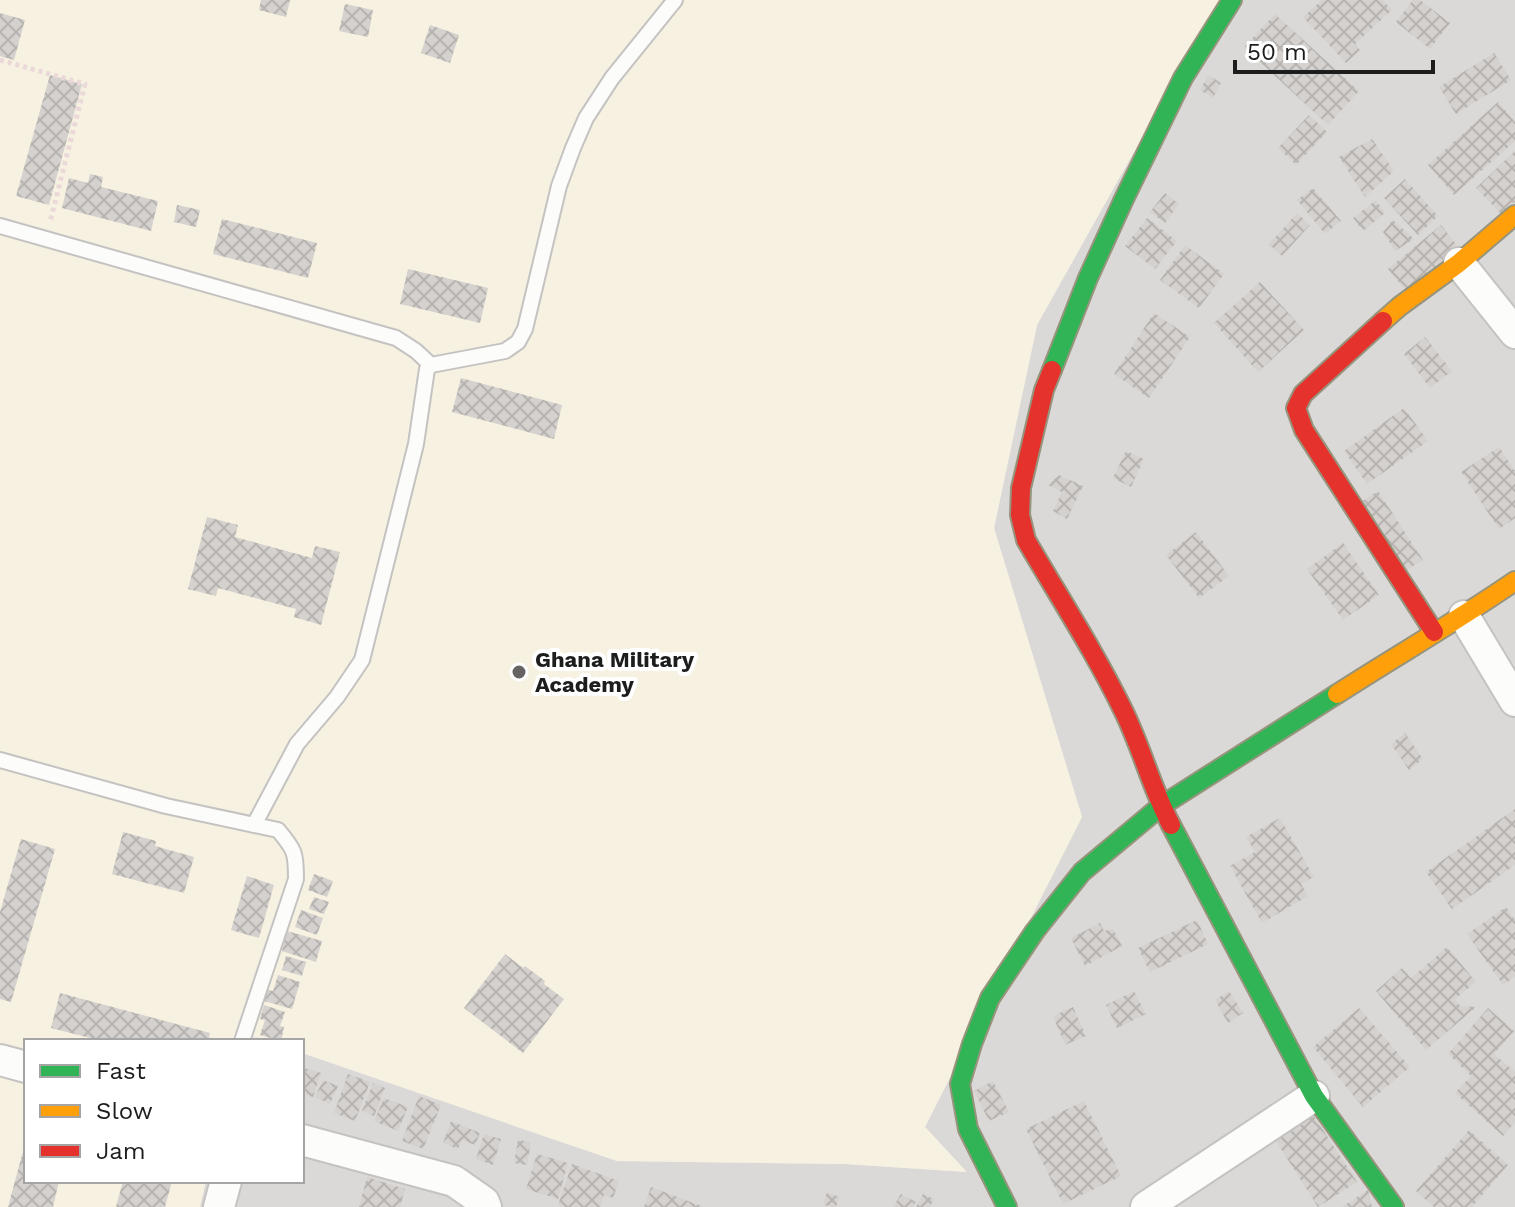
<svg xmlns="http://www.w3.org/2000/svg" width="1515" height="1207" viewBox="0 0 1515 1207" font-family="'Work Sans',sans-serif">
	<style>
		.residential { fill: #dbd9d7 }
		.education { fill: #f6f1e0 }
		.building { fill: url(#building-cross-hatch) }
		.lines { fill: none; stroke-linecap: round; stroke-linejoin: round }
		.lane-casing { stroke: #c4c3c2; stroke-width: 18 }
		.street-casing { stroke: #c4c3c2; stroke-width: 34 }
		.fast-casing { stroke: #97947d; stroke-width: 22 }
		.slow-casing { stroke: #97947d; stroke-width: 22 }
		.jam-casing { stroke: #97947d; stroke-width: 22 }
		.path { stroke: #ebd8d9; stroke-width: 5; stroke-dasharray: 4 4; stroke-linecap: butt }
		.lane { stroke: #fcfcfb; stroke-width: 14 }
		.street { stroke: #fcfcfb; stroke-width: 30 }
		.fast { stroke: #30b455; stroke-width: 18 }
		.slow { stroke: #ff9f0a; stroke-width: 18 }
		.jam { stroke: #e5322d; stroke-width: 18 }
		.poi-dot { fill: #656463; stroke: #fff; stroke-width: 3 }
		.labels { text-anchor: middle; dominant-baseline: central; stroke-width: 8; stroke-linejoin: round; paint-order: stroke }
		.poi-label { font-size: 22px; font-weight: bold; fill: #1d1d1d; stroke: #fff; text-anchor: start }
	</style>
	<defs>
		<pattern id="building-cross-hatch" width="8" height="8" patternUnits="userSpaceOnUse" patternTransform="scale(2)"><rect width="8" height="8" fill="#d5d1ce"/><path d="M0 0l8 8M0 8l8-8" fill="none" stroke="#b6b3b0"/></pattern>
	</defs>
	<rect width="100%" height="100%" fill="#ece9e6"/>
	<!-- residential -->
	<path class="residential" d="M1219,0H1515V1207H200L206,1181H302V1053L617,1161L845,1164L966,1172L925,1127L1082,817L994,528L1037,325Z"/>
	<!-- education -->
	<path class="education" d="M0,0H1219L1037,325L994,528L1082,817L925,1127L967,1172L845,1164L617,1161L302,1053V1041H268L242,1032L240,1041H26V1181H206L200,1207H0Z"/>
	<!-- building -->
	<path class="building" d="M261,0H290L286,17L259,10Z
		M1322,0H1382L1392,10L1355,44L1360,50L1346,63L1303,17Z
		M1413,0H1420L1450,23L1430,49L1396,22Z
		M345,4L373,10L368,37L339,31Z
		M0,13L25,20L14,60L0,56Z
		M1275,14L1359,91L1328,125L1244,47Z
		M430,25L459,35L450,63L421,53Z
		M1494,53L1511,80L1456,114L1439,87Z
		M50,75L82,84L49,205L16,196Z
		M1208,75L1221,83L1213,98L1200,90Z
		M1498,102L1515,122V141L1454,195L1428,165Z
		M1309,115L1327,132L1296,165L1278,148Z
		M1372,139L1394,171L1365,197L1339,157Z
		M1515,151V202L1502,215L1476,188Z
		M90,174L103,177L101,187L158,201L151,231L62,208L69,178L88,183Z
		M1405,179L1438,216L1418,235L1384,198Z
		M1313,188L1341,221L1325,234L1297,200Z
		M1165,193L1179,204L1165,223L1150,212Z
		M1376,200L1385,213L1363,231L1353,218Z
		M177,205L200,210L196,227L174,222Z
		M1297,213L1310,225L1282,256L1269,244Z
		M1147,218L1177,241L1155,269L1125,246Z
		M222,219L317,243L308,278L213,254Z
		M1393,220L1414,239L1395,251L1383,232Z
		M1441,225L1459,248L1407,292L1388,269Z
		M1185,245L1224,274L1199,308L1160,280Z
		M408,269L488,288L480,323L400,304Z
		M1260,282L1304,330L1258,372L1214,323Z
		M1154,313L1190,337L1149,398L1114,374Z
		M1425,337L1452,371L1430,388L1404,354Z
		M461,378L562,405L554,439L452,412Z
		M1404,408L1428,441L1367,484L1344,451Z
		M1499,447L1515,471V518L1499,529L1461,472Z
		M1126,451L1144,459L1131,487L1113,478Z
		M1059,475L1083,486L1067,519L1053,511L1062,492L1048,485Z
		M1378,491L1423,560L1403,572L1358,504Z
		M207,517L238,525L235,537L312,558L315,546L340,552L321,625L294,617L296,609L218,588L216,596L188,589Z
		M1196,532L1229,576L1199,598L1166,555Z
		M1343,543L1379,595L1343,620L1307,569Z
		M1405,733L1423,759L1409,770L1391,744Z
		M1515,809V865L1452,909L1426,872Z
		M1280,818L1314,877L1301,884L1308,896L1262,923L1230,866L1255,852L1246,837Z
		M123,832L156,841L155,846L194,857L184,893L112,874Z
		M21,839L55,849L11,1002L0,999V912Z
		M314,874L333,881L327,897L308,890Z
		M247,876L274,885L259,938L231,930Z
		M314,897L329,902L324,914L309,909Z
		M1506,907L1515,920V977L1503,985L1467,934Z
		M301,910L323,918L317,935L295,927Z
		M1197,920L1208,944L1150,972L1138,948Z
		M1100,923L1104,931L1113,929L1122,946L1085,966L1071,938Z
		M287,931L322,941L316,962L282,951Z
		M1447,947L1476,982L1455,999L1460,1006L1476,1007L1426,1050L1376,991L1402,968L1411,978Z
		M505,954L523,968L525,966L545,981L544,984L564,999L523,1053L464,1008Z
		M286,956L306,962L302,976L282,970Z
		M278,975L300,982L292,1009L264,1001L267,990L273,991Z
		M1134,991L1146,1014L1117,1028L1106,1005Z
		M1229,991L1243,1013L1228,1023L1215,1000Z
		M60,993L210,1033L208,1041H102L51,1028Z
		M264,1005L285,1012L280,1026L284,1027L281,1041L260,1035L265,1020L260,1019Z
		M1073,1007L1086,1036L1065,1045L1053,1016Z
		M1359,1008L1410,1067L1363,1107L1313,1047Z
		M1488,1008L1514,1031L1494,1054L1515,1072V1122L1503,1136L1455,1093L1471,1076L1448,1054Z
		M304,1068L321,1073L313,1097L302,1094V1074Z
		M348,1074L370,1082L355,1121L334,1113Z
		M323,1080L338,1086L330,1104L315,1097Z
		M993,1081L1009,1112L989,1121L974,1091Z
		M373,1083L385,1088L374,1116L362,1111Z
		M419,1096L441,1105L423,1149L402,1141Z
		M384,1098L408,1107L398,1131L374,1121Z
		M1084,1101L1121,1176L1063,1204L1026,1129Z
		M1314,1116L1357,1182L1318,1207L1276,1141Z
		M451,1121L480,1133L475,1145L462,1140L458,1149L443,1143Z
		M1469,1130L1508,1165L1472,1207H1434L1416,1191Z
		M484,1134L501,1139L493,1165L476,1159Z
		M518,1140L531,1142L527,1165L514,1163Z
		M25,1144L26,1181H59L53,1207H8Z
		M537,1154L568,1163L558,1199L526,1189Z
		M572,1164L619,1181L613,1198L604,1195L600,1207H564L558,1205Z
		M367,1177L405,1189L400,1207H359Z
		M123,1181H172L165,1207H116Z
		M651,1187L704,1207H644Z
		M1368,1190L1372,1207H1342Z
		M827,1192L839,1197L836,1207L823,1205Z
		M901,1194L916,1202L913,1207H893Z
		M923,1194L934,1199L930,1207H916Z"/>
	<g class="lines">
		<defs>
			<path id="lane" d="M0,226L396,338L416,351L431,365L427,369L416,444L362,660L337,697L297,744L254,825
				M431,365L505,351L518,342L525,329L559,186L573,148L586,118L612,78L675,0
				M0,760L166,806L278,830C295,850 296,853 296,879L242,1041"/>
			<path id="street" d="M1459,263L1515,333
				M1464,616L1515,701
				M0,1060L26,1067
				M302,1140L454,1181L484,1202L486,1207
				M219,1207L226,1181
				M1146,1207L1314,1096"/>
			<path id="fast" d="M1052,370L1088,278L1124,199L1183,78L1232,0
				M1171,825L1314,1096L1394,1207
				M1007,1207L968,1129L960,1084L972,1044L990,998L1035,931L1082,872L1161,806L1337,694"/>
			<path id="slow" d="M1383,321L1400,306L1459,263L1515,215
				M1337,694C1396,656 1457,621 1515,581"/>
			<path id="jam" d="M1383,321L1303,394L1296,408L1304,430L1434,632
				M1052,370L1044,390L1021,488L1020,515L1026,540C1059,597 1095,652 1124,712C1142,749 1152,789 1171,825"/>
		</defs>
		<!-- lane casing -->
		<use href="#lane" class="lane-casing"/>
		<!-- street casing -->
		<use href="#street" class="street-casing"/>
		<!-- fast casing -->
		<use href="#fast" class="fast-casing"/>
		<!-- slow casing -->
		<use href="#slow" class="slow-casing"/>
		<!-- jam casing -->
		<use href="#jam" class="jam-casing"/>
		<!-- path -->
		<path class="path" d="M0,60L85,84L50,222"/>
		<!-- lane -->
		<use href="#lane" class="lane"/>
		<!-- street -->
		<use href="#street" class="street"/>
		<!-- fast -->
		<use href="#fast" class="fast"/>
		<!-- slow -->
		<use href="#slow" class="slow"/>
		<!-- jam -->
		<use href="#jam" class="jam"/>
	</g>
	<!-- markers -->
	<circle class="poi-dot" cx="519" cy="672" r="8"/>
	<g class="labels">
		<!-- poi labels -->
		<g class="poi-label">
			<text x="535" y="659">Ghana Military<tspan x="535" dy="25">Academy</tspan></text>
		</g>
	</g>
	<!-- legend -->
	<rect x="24" y="1039" width="280" height="144" fill="#ffffff" stroke="#a5a5a5" stroke-width="2"/>
	<rect x="40" y="1065" width="40" height="12" fill="#30b455" stroke="#a5a5a5" stroke-width="2"/>
	<text x="96" y="1079" font-size="24" fill="#1d1d1d">Fast</text>
	<rect x="40" y="1105" width="40" height="12" fill="#ff9f0a" stroke="#a5a5a5" stroke-width="2"/>
	<text x="96" y="1119" font-size="24" fill="#1d1d1d">Slow</text>
	<rect x="40" y="1145" width="40" height="12" fill="#e5322d" stroke="#a5a5a5" stroke-width="2"/>
	<text x="96" y="1159" font-size="24" fill="#1d1d1d">Jam</text>
	<!-- scale -->
	<path d="M1235 60v12h198v-12" fill="none" stroke="#1d1d1d" stroke-width="4"/>
	<text x="1247" y="60" font-size="24" fill="#1d1d1d" stroke="#ffffff" stroke-width="6" paint-order="stroke">50 m</text>
</svg>
